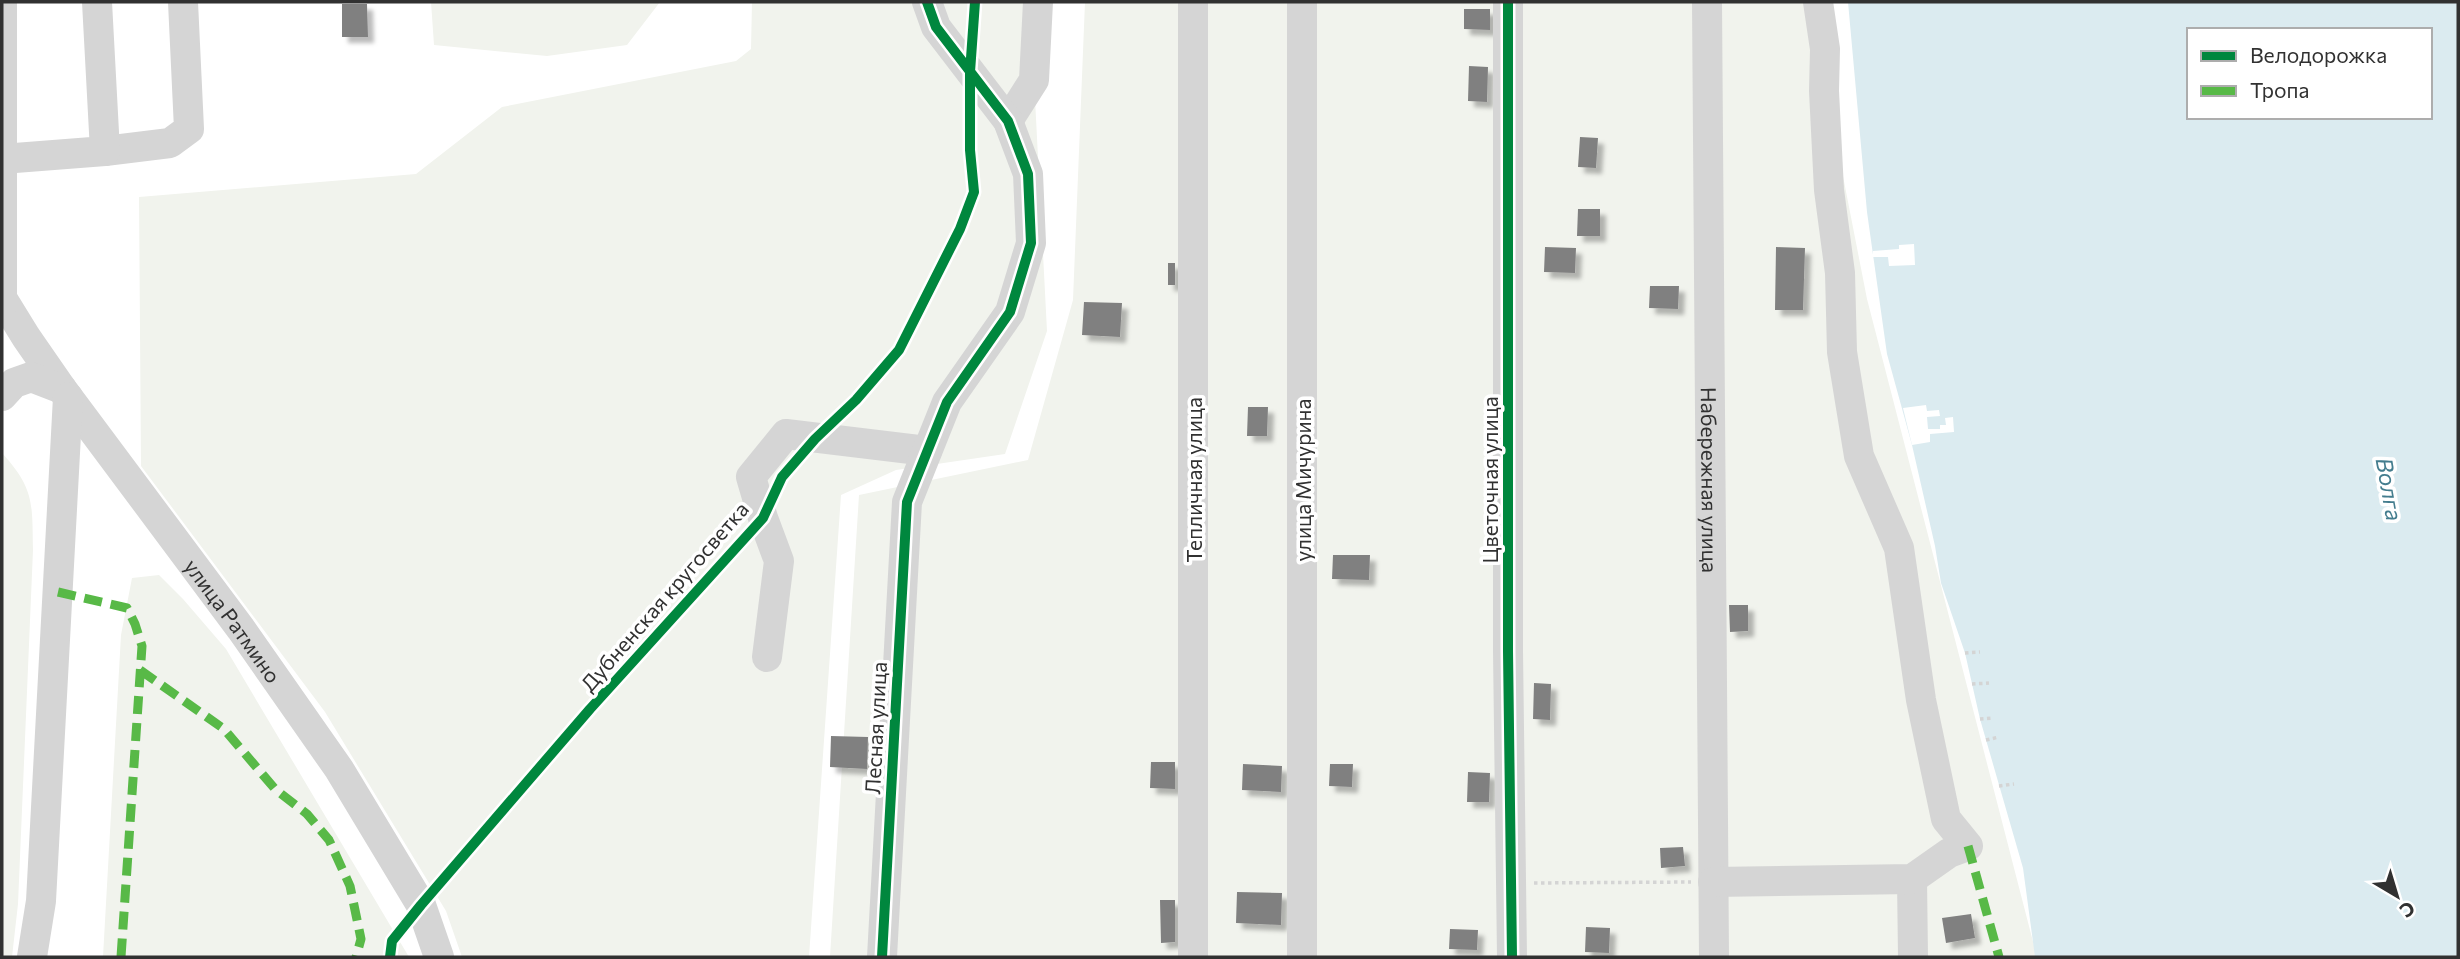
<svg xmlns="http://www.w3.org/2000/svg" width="2460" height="959" viewBox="0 0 2460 959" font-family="Commissioner,sans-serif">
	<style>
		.green { fill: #f1f3ed }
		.water { fill: #dbebf0; fill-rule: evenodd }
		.pier { fill: #fff }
		.building { fill: #808080; filter: url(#shadow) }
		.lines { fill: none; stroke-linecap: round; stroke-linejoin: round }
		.path { stroke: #d4d4d4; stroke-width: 3.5; stroke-dasharray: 3.5 3.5; stroke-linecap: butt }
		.minor { stroke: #d5d5d5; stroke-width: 30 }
		.quiet { stroke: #58b947; stroke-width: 9; stroke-dasharray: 18 9; stroke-linecap: butt }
		.cycleway-casing { stroke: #fff; stroke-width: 15 }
		.cycleway { stroke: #00873e; stroke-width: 10 }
		.labels { text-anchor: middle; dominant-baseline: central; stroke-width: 7; stroke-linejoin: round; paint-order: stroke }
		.street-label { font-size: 21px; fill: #313131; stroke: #fff }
		.water-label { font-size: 23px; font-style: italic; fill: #447d8e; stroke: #fff }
	</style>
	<defs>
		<filter id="shadow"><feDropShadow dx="6" dy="6" stdDeviation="2" flood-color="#0004"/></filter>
	</defs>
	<rect width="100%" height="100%" fill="#fff"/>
	<!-- green -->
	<path class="green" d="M431,2H660L627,45L547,56L434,45Z
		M752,2H1030L1047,331L1005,454L896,470L841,495L809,957H462L446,911L325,712L141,466L139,197L416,174L502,107L736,61L751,49Z
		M1085,2H1809L1867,299L2037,957H830L859,495L1028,460L1073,300Z
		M2,453C35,489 32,504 33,550L18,904L12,957H2Z
		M159,575L183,599L226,649L409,957H103L121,635L132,578Z"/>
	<!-- water -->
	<path class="water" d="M1848,2H2458V957H2035L2023,868L1980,719L1965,653L1941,583L1935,546L1912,445L1887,354L1867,212ZM2189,30H2430V117H2189Z"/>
	<!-- pier -->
	<path class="pier" d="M1914,244L1915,265L1889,266L1888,257H1873V251L1899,249V245Z
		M1926,405L1927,411L1939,410L1940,416L1927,417L1928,429H1940V425H1946L1945,418L1953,417L1954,432L1930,434V442L1912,445L1903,408Z"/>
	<!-- building -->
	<path class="building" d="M342,4H367L368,37H342Z
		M1464,9H1490V30L1464,29Z
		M1469,66L1488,67L1487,102L1468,101Z
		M1580,137L1598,138L1596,168L1578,167Z
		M1578,209H1600V236H1577Z
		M1545,247L1576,248L1575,273L1544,272Z
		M1776,247L1805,248L1803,310H1775Z
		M1168,263H1175V285H1168Z
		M1650,286H1679L1678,309L1649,308Z
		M1084,302L1122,303L1120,337L1082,335Z
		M1248,407H1268L1267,436H1247Z
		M1333,555H1370L1369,580L1332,579Z
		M1729,605H1748V631L1730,632Z
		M1534,683L1551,684L1550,720L1533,719Z
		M831,736L868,737L867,769L830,767Z
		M1151,762H1175V789L1150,788Z
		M1243,764L1282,766L1281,792L1242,790Z
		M1330,764H1353L1352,787L1329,786Z
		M1468,772L1490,773L1489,802H1467Z
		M1683,847L1685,866L1661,868L1660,848Z
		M1237,892L1282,893L1281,925L1236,923Z
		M1160,900H1175V942L1161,943Z
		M1971,914L1975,938L1946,943L1942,918Z
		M1586,927L1610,928L1609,953L1585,952Z
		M1450,929L1478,930L1477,950L1449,949Z"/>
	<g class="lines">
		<!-- path -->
		<path class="path" d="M1965,653L1980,652
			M1972,684L1989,683
			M1980,719L1993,718
			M1986,740L1999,737
			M1999,786L2014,784
			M1534,883L1691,882"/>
		<!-- minor -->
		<g class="minor">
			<path d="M1193,2V957"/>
			<path d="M1302,2V957"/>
			<path d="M1508,2V651L1512,957"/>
			<path id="s1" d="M1707,2L1714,957"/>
			<path d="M1008,121L1034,80L1038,2"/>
			<path d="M105,151L170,143L189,129L183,2"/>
			<path d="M2,159L105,151L97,2"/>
			<path id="s2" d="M2,298L26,337L62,389L241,629L339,769L421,905L439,957"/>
			<path d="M2,305V2"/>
			<path d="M2,396L14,383L31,377L62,389"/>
			<path d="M767,657L779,561L763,518L751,477L786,434L927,451"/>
			<path d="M1912,879L1913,957"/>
			<path d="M1713,882L1912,879L1949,853L1968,846L1946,819L1921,700L1899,548L1859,456L1842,352L1840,273L1829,190L1824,91L1825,49L1818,2"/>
			<path d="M32,957L41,901L68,397"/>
			<path d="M882,957L907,502L947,402L1010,312L1031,243L1028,174L1008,121L936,27L927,2"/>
		</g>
		<!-- quiet -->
		<path class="quiet" d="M58,592L127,608L135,624L142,646L121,957
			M140,670L224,729L275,789L307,814L329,840L350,886L361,939L356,957
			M1968,846L1999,957"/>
		<defs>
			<path id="cycleway" d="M1508,2V651L1512,957
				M390,957L392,941L421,905L590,709L763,518L782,477L815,439L856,400L899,350L960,229L974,192L970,150V72L975,2
				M882,957L907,502L947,402L1010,312L1031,243L1028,174L1008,121L936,27L927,2"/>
		</defs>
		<!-- cycleway casing -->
		<use href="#cycleway" class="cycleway-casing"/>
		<!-- cycleway -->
		<use href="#cycleway" class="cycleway"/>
	</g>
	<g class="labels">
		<!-- street labels -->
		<g class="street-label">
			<text stroke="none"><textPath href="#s1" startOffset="478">Набережная улица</textPath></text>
			<text transform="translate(1193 480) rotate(-90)">Тепличная улица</text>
			<text transform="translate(1302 480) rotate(-90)">улица Мичурина</text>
			<text transform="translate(1489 480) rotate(-90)">Цветочная улица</text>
			<text transform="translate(664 596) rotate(-49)">Дубненская кругосветка</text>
			<text stroke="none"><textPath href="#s2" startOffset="397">улица Ратмино</textPath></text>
			<text transform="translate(875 728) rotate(-87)">Лесная улица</text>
		</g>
		<!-- water labels -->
		<g class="water-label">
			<text transform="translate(2390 489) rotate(80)">Волга</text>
		</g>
	</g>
	<!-- border -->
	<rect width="2460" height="959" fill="none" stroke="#313131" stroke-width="7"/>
	<!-- legend -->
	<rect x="2187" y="28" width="245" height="91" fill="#ffffff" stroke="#adadad" stroke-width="2"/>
	<rect x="2201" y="51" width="35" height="10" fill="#00873e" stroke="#adadad" stroke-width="2"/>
	<text x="2250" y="63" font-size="21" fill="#313131">Велодорожка</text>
	<rect x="2201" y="86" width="35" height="10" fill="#58b947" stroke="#adadad" stroke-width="2"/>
	<text x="2250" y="98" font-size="21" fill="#313131">Тропа</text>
	<!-- north arrow -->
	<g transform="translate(2397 896) rotate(142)" stroke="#ffffff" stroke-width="5" paint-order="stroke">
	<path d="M0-5L12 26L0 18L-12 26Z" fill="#313131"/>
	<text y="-10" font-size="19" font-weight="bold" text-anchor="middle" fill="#313131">С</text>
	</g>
</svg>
